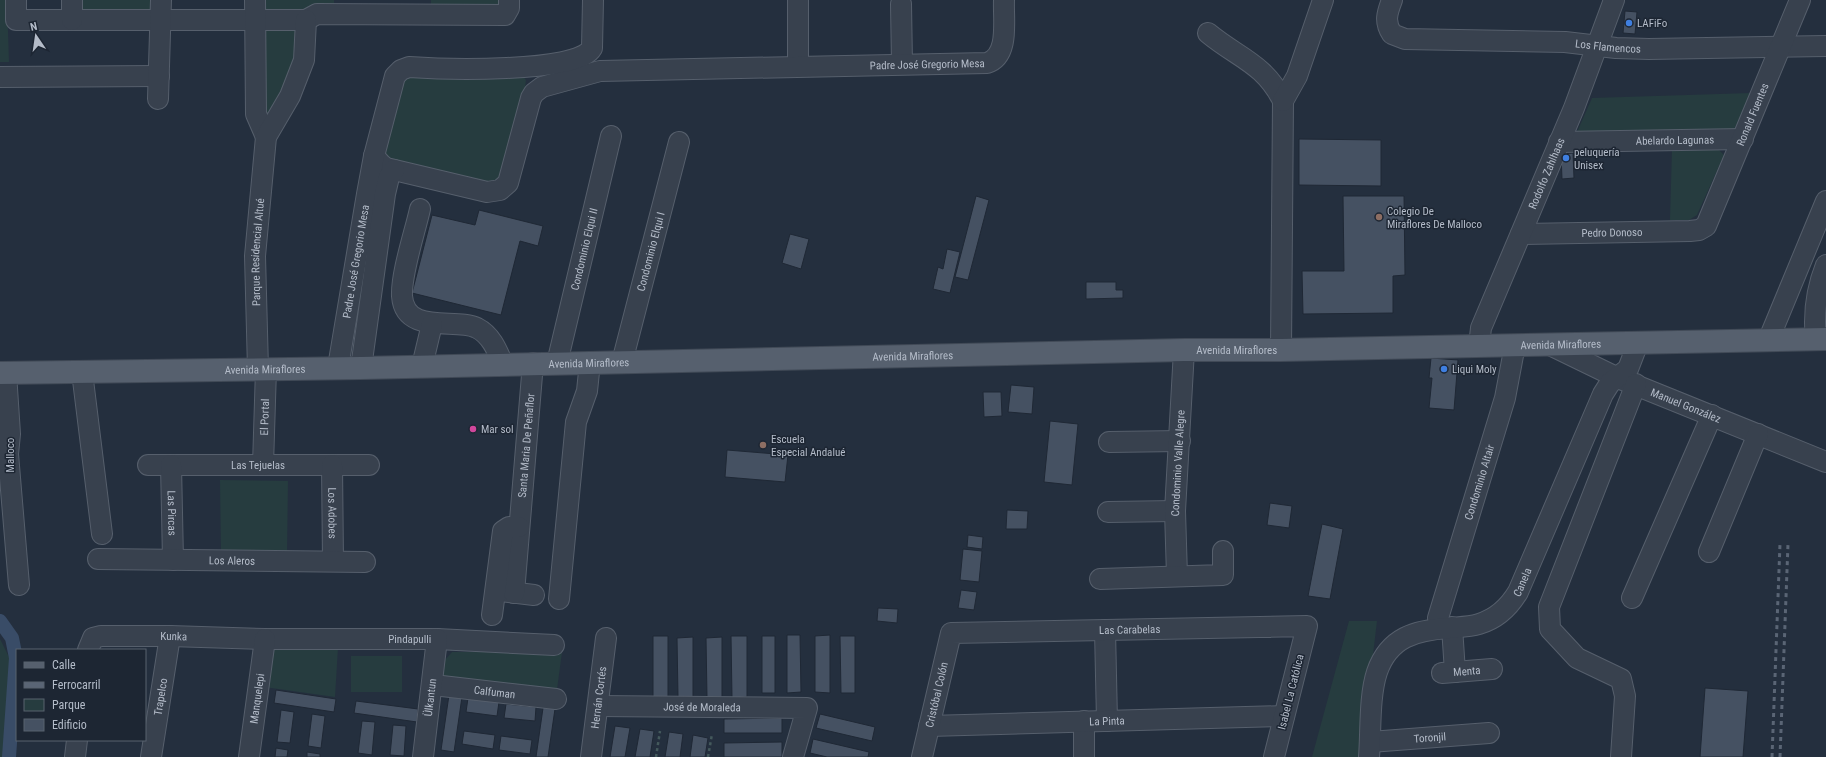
<svg xmlns="http://www.w3.org/2000/svg" width="1826" height="757" viewBox="0 0 1826 757" font-family="'Roboto Condensed',sans-serif">
	<style>
		.green { fill: #263c3f }
		.lines { fill: none; stroke-linecap: round; stroke-linejoin: round }
		.canal { stroke: #394c67; stroke-width: 14 }
		.building { fill: #455162; stroke: #1f2835 }
		.minor-casing { stroke: #565f6c; stroke-width: 22 }
		.major-casing { stroke: #414a57; stroke-width: 24 }
		.path { stroke: #44595c; stroke-width: 2.5; stroke-dasharray: 3 3; stroke-linecap: butt }
		.minor { stroke: #38414e; stroke-width: 20 }
		.major { stroke: #56606e; stroke-width: 22 }
		.rail { stroke: #5a6575; stroke-width: 3; stroke-dasharray: 4 4; stroke-linecap: butt }
		.shop-dot { fill: #3f7fe0; stroke: #1d2633; stroke-width: 1.5 }
		.education-dot { fill: #8d6e63; stroke: #1d2633; stroke-width: 1.5 }
		.hotel-dot { fill: #d1479c; stroke: #1d2633; stroke-width: 1.5 }
		.labels { text-anchor: middle; dominant-baseline: central; stroke-width: 3; stroke-linejoin: round; paint-order: stroke }
		.poi-label { font-size: 11px; fill: #b4bcc9; stroke: #1d2633; text-anchor: start }
		.street-label { font-size: 11px; fill: #b4bcc9; stroke: #1d2633 }
	</style>
	<rect width="100%" height="100%" fill="#242f3e"/>
	<!-- green -->
	<path class="green" d="M0,0H7L9,62H0Z
		M81,0H151V13H81Z
		M264,0H334V12H263Z
		M431,0H501V13H431Z
		M292,25L301,32L286,91L265,118L262,31Z
		M522,75L526,80L525,88L504,175L497,184L389,160L383,150L405,77Z
		M1751,93L1734,130L1577,132L1592,98Z
		M1672,148L1718,149L1724,155L1697,215L1689,220H1670Z
		M220,480L288,481L287,556L221,554Z
		M1349,621H1377L1361,757H1312Z
		M0,639L10,659L3,757H0Z
		M270,648H338L335,697L264,687Z
		M452,652H562L556,697L441,684L445,660Z
		M351,656H402V692H351Z"/>
	<g class="lines">
		<!-- canal -->
		<path class="canal" d="M0,621L12,638L16,658L9,757"/>
	</g>
	<!-- building -->
	<path class="building" d="M1625,11L1637,12L1635,34L1623,33Z
		M1299,139L1381,140V186L1299,185Z
		M1573,153L1574,178L1562,179L1561,154Z
		M976,196L989,200L968,280L955,277Z
		M1343,196H1404L1405,275L1393,276V313L1303,314L1302,271H1344Z
		M479,210L543,226L538,246L520,241L501,315L412,293L432,215L475,225Z
		M790,234L809,239L801,269L782,263Z
		M947,249L960,252L950,293L933,289L938,267L943,269Z
		M1086,282H1116V290H1123V298L1086,299Z
		M1431,358L1458,360L1454,410L1429,408L1432,378H1429Z
		M1011,385L1034,387L1032,414L1008,412Z
		M983,392H1001L1002,416L984,417Z
		M1050,421L1078,424L1072,485L1044,482Z
		M727,450L788,455L785,482L725,477Z
		M1270,503L1292,506L1289,528L1267,525Z
		M1007,510L1028,511L1027,529H1006Z
		M1322,524L1343,529L1330,599L1308,596Z
		M968,535L983,537L982,549L967,547Z
		M963,549L982,551L979,582L960,580Z
		M961,590L977,592L974,610L958,608Z
		M878,608L898,609L897,623L877,621Z
		M787,635H800L801,692L787,693Z
		M830,635V693L815,692V636Z
		M653,636H668V697H653Z
		M731,636H747V697L732,698Z
		M762,636H775V693H762Z
		M840,636H855V693H841Z
		M693,637V697H678L677,638Z
		M722,637V697L707,698L706,638Z
		M450,688L463,690L454,752L441,750Z
		M1705,688L1748,691L1743,757H1700Z
		M276,690L336,699L334,712L274,703Z
		M468,698L499,702L497,716L466,712Z
		M356,701L418,709L417,722L354,713Z
		M544,701L556,702L548,757H536Z
		M506,704L536,707L535,721L504,718Z
		M281,710L294,712L290,743L277,742Z
		M312,714L325,716L321,748L308,746Z
		M820,714L875,727L872,741L816,728Z
		M782,718V733H724V719Z
		M362,721L375,722L372,755L358,753Z
		M393,725L406,726L404,756L390,755Z
		M615,726L630,728L625,757H610Z
		M640,729L654,731L650,757H635Z
		M464,731L495,735L493,749L462,744Z
		M669,732L683,734L680,757H665Z
		M693,735L708,738L705,757H690Z
		M501,736L532,740L530,754L499,750Z
		M813,739L869,752L868,757H827L810,753Z
		M782,742V757H724V743Z
		M276,748L288,750L287,757H275Z
		M307,752L320,754V757H307Z"/>
	<g class="lines">
		<defs>
			<g id="minor">
				<path d="M16,0V20H306L317,14L505,15L509,8V0"/>
				<path d="M72,0V20"/>
				<path d="M255,0L256,114L266,137"/>
				<path id="s1" d="M1392,0C1387,13 1384,22 1392,34L1405,39L1565,42L1616,48L1649,49L1826,46"/>
				<path d="M901,4L902,64"/>
				<path d="M1208,33C1238,58 1264,63 1283,101L1281,350"/>
				<path d="M798,66V0"/>
				<path d="M0,77L159,76"/>
				<path d="M158,99L161,0"/>
				<path d="M1283,101L1297,76L1323,0"/>
				<path id="s2" d="M1559,142L1743,139"/>
				<path id="s3" d="M374,156L381,164L386,168L487,192L500,190L508,183L531,98L534,93L542,87L600,71L987,63C1010,56 1003,19 1004,0"/>
				<path d="M420,209C415,232 401,273 402,296C405,336 457,317 477,328C491,335 497,350 503,364"/>
				<path id="s4" d="M1521,234L1690,231L1699,230L1706,226L1800,0"/>
				<path d="M1816,340C1813,313 1816,290 1826,265"/>
				<path d="M1768,341L1826,201"/>
				<path id="s5" d="M1548,344L1618,378L1826,462"/>
				<path id="s6" d="M1479,346L1481,328L1574,108L1614,0"/>
				<path id="s7" d="M622,362L679,142"/>
				<path id="s8" d="M557,363L611,136"/>
				<path d="M422,366L432,324"/>
				<path id="s9" d="M338,367L367,194L374,156L395,76L401,70L409,67C439,69 578,74 592,48L593,0"/>
				<path d="M361,368L385,194L389,177L394,170"/>
				<path id="s10" d="M258,369L255,256L266,137L290,96L304,60L306,20"/>
				<path d="M82,372L102,534"/>
				<path d="M6,373L10,434L8,454L19,585"/>
				<path d="M1109,442L1180,441"/>
				<path id="s11" d="M148,465H369"/>
				<path id="s12" d="M171,465L173,560"/>
				<path id="s13" d="M263,465L266,369"/>
				<path id="s14" d="M332,465L333,561"/>
				<path d="M1108,512L1175,511"/>
				<path d="M1709,552L1758,434"/>
				<path id="s15" d="M98,559L365,562"/>
				<path id="s16" d="M1177,576L1175,511L1184,350"/>
				<path d="M1100,579L1223,575V551"/>
				<path d="M501,591L534,595"/>
				<path id="s17" d="M514,593L533,363"/>
				<path d="M1632,598L1712,415"/>
				<path d="M559,599L576,422L587,391L590,362"/>
				<path d="M492,615L503,531L509,527H519"/>
				<path id="s18" d="M1438,618L1505,398L1515,345"/>
				<path d="M1452,627L1455,672"/>
				<path d="M1105,630L1107,721"/>
				<path id="s19" d="M88,650L93,638L101,636H170L265,639H437L554,645"/>
				<path id="s20" d="M1442,673L1492,669"/>
				<path id="s21" d="M433,685L556,699"/>
				<path id="s22" d="M598,706L807,708L793,757"/>
				<path d="M1084,721V757"/>
				<path id="s23" d="M929,726L1284,716"/>
				<path id="s24" d="M1370,742L1489,733"/>
				<path d="M75,757L77,740"/>
				<path id="s25" d="M151,757L170,636"/>
				<path id="s26" d="M249,757L265,639"/>
				<path id="s27" d="M423,757L437,639"/>
				<path id="s28" d="M591,757L606,638"/>
				<path id="s29" d="M922,757L951,633L1307,626L1274,757"/>
				<path id="s30" d="M1369,757C1371,732 1369,696 1377,672C1389,637 1416,630 1449,628C1459,627 1469,627 1479,624C1496,619 1509,607 1518,592L1603,394L1610,383L1628,369L1638,343"/>
				<path d="M1621,757L1625,696L1621,679L1577,658L1550,629L1549,607L1636,384"/>
			</g>
			<g id="major">
				<path id="s31" d="M0,373L361,368L1184,350H1281L1826,339"/>
			</g>
		</defs>
		<!-- minor casing -->
		<use href="#minor" class="minor-casing"/>
		<!-- major casing -->
		<use href="#major" class="major-casing"/>
		<!-- path -->
		<path class="path" d="M656,757L660,731
			M708,757L712,734"/>
		<!-- minor -->
		<use href="#minor" class="minor"/>
		<!-- major -->
		<use href="#major" class="major"/>
		<!-- rail -->
		<path class="rail" d="M1772,757L1780,544
			M1780,757L1788,544"/>
	</g>
	<!-- markers -->
	<g class="shop-dot">
		<circle cx="1629" cy="23" r="4"/>
		<circle cx="1566" cy="158" r="4"/>
		<circle cx="1444" cy="369" r="4"/>
	</g>
	<g class="education-dot">
		<circle cx="1379" cy="217" r="4"/>
		<circle cx="763" cy="445" r="4"/>
	</g>
	<circle class="hotel-dot" cx="473" cy="429" r="4"/>
	<g class="labels">
		<!-- poi labels -->
		<g class="poi-label">
			<text x="1637" y="23">LAFiFo</text>
			<text x="1574" y="152">peluquería<tspan x="1574" dy="13">Unisex</tspan></text>
			<text x="1387" y="211">Colegio De<tspan x="1387" dy="13">Miraflores De Malloco</tspan></text>
			<text x="1452" y="369">Liqui Moly</text>
			<text x="481" y="429">Mar sol</text>
			<text x="771" y="439">Escuela<tspan x="771" dy="13">Especial Andalué</tspan></text>
		</g>
		<!-- street labels -->
		<g class="street-label">
			<text stroke="none"><textPath href="#s1" startOffset="253">Los Flamencos</textPath></text>
			<text stroke="none"><textPath href="#s3" startOffset="636">Padre José Gregorio Mesa</textPath></text>
			<text stroke="none"><textPath href="#s4" startOffset="307">Ronald Fuentes</textPath></text>
			<text stroke="none"><textPath href="#s2" startOffset="116">Abelardo Lagunas</textPath></text>
			<text stroke="none"><textPath href="#s6" startOffset="186">Rodolfo Zahlhaas</textPath></text>
			<text stroke="none"><textPath href="#s4" startOffset="91">Pedro Donoso</textPath></text>
			<text stroke="none"><textPath href="#s8" startOffset="117">Condominio Elqui II</textPath></text>
			<text stroke="none"><textPath href="#s7" startOffset="114">Condominio Elqui I</textPath></text>
			<text stroke="none"><textPath href="#s10" startOffset="117">Parque Residencial Altué</textPath></text>
			<text stroke="none"><textPath href="#s9" startOffset="107">Padre José Gregorio Mesa</textPath></text>
			<text stroke="none"><textPath href="#s31" startOffset="1561">Avenida Miraflores</textPath></text>
			<text stroke="none"><textPath href="#s31" startOffset="1237">Avenida Miraflores</textPath></text>
			<text stroke="none"><textPath href="#s31" startOffset="913">Avenida Miraflores</textPath></text>
			<text stroke="none"><textPath href="#s31" startOffset="589">Avenida Miraflores</textPath></text>
			<text stroke="none"><textPath href="#s31" startOffset="265">Avenida Miraflores</textPath></text>
			<text stroke="none"><textPath href="#s5" startOffset="151">Manuel González</textPath></text>
			<text stroke="none"><textPath href="#s13" startOffset="48">El Portal</textPath></text>
			<text stroke="none"><textPath href="#s17" startOffset="148">Santa Maria De Peñaflor</textPath></text>
			<text transform="translate(10 455) rotate(-90)">Malloco</text>
			<text stroke="none"><textPath href="#s16" startOffset="113">Condominio Valle Alegre</textPath></text>
			<text stroke="none"><textPath href="#s11" startOffset="110">Las Tejuelas</textPath></text>
			<text stroke="none"><textPath href="#s18" startOffset="142">Condominio Altair</textPath></text>
			<text stroke="none"><textPath href="#s12" startOffset="48">Las Pircas</textPath></text>
			<text stroke="none"><textPath href="#s14" startOffset="48">Los Adobes</textPath></text>
			<text stroke="none"><textPath href="#s15" startOffset="134">Los Aleros</textPath></text>
			<text stroke="none"><textPath href="#s30" startOffset="269">Canela</textPath></text>
			<text stroke="none"><textPath href="#s29" startOffset="306">Las Carabelas</textPath></text>
			<text stroke="none"><textPath href="#s19" startOffset="94">Kunka</textPath></text>
			<text stroke="none"><textPath href="#s19" startOffset="330">Pindapulli</textPath></text>
			<text stroke="none"><textPath href="#s20" startOffset="25">Menta</textPath></text>
			<text stroke="none"><textPath href="#s21" startOffset="62">Calfuman</textPath></text>
			<text transform="translate(1291 692) rotate(-76)">Isabel La Católica</text>
			<text stroke="none"><textPath href="#s29" startOffset="64">Cristóbal Colón</textPath></text>
			<text stroke="none"><textPath href="#s25" startOffset="61">Trapelco</textPath></text>
			<text stroke="none"><textPath href="#s26" startOffset="59">Manquelepi</textPath></text>
			<text stroke="none"><textPath href="#s27" startOffset="60">Ülkantun</textPath></text>
			<text stroke="none"><textPath href="#s28" startOffset="60">Hernán Cortés</textPath></text>
			<text stroke="none"><textPath href="#s22" startOffset="104">José de Moraleda</textPath></text>
			<text stroke="none"><textPath href="#s23" startOffset="178">La Pinta</textPath></text>
			<text stroke="none"><textPath href="#s24" startOffset="60">Toronjil</textPath></text>
		</g>
	</g>
	<!-- legend -->
	<rect x="16" y="649" width="130" height="92" fill="#1d2633" stroke="#59626f"/>
	<rect x="24" y="662" width="20" height="6" fill="#56606e" stroke="#59626f"/>
	<text x="52" y="669" font-size="12" fill="#b4bcc9">Calle</text>
	<rect x="24" y="682" width="20" height="6" fill="#5a6575" stroke="#59626f"/>
	<text x="52" y="689" font-size="12" fill="#b4bcc9">Ferrocarril</text>
	<rect x="24" y="699" width="20" height="12" fill="#263c3f" stroke="#59626f"/>
	<text x="52" y="709" font-size="12" fill="#b4bcc9">Parque</text>
	<rect x="24" y="719" width="20" height="12" fill="#455162" stroke="#59626f"/>
	<text x="52" y="729" font-size="12" fill="#b4bcc9">Edificio</text>
	<!-- north arrow -->
	<g transform="translate(36 36) rotate(347)" stroke="#1d2633" stroke-width="3" paint-order="stroke">
	<path d="M0-3L7 15L0 10L-7 15Z" fill="#b4bcc9"/>
	<text y="-6" font-size="11" font-weight="bold" text-anchor="middle" fill="#b4bcc9">N</text>
	</g>
</svg>
